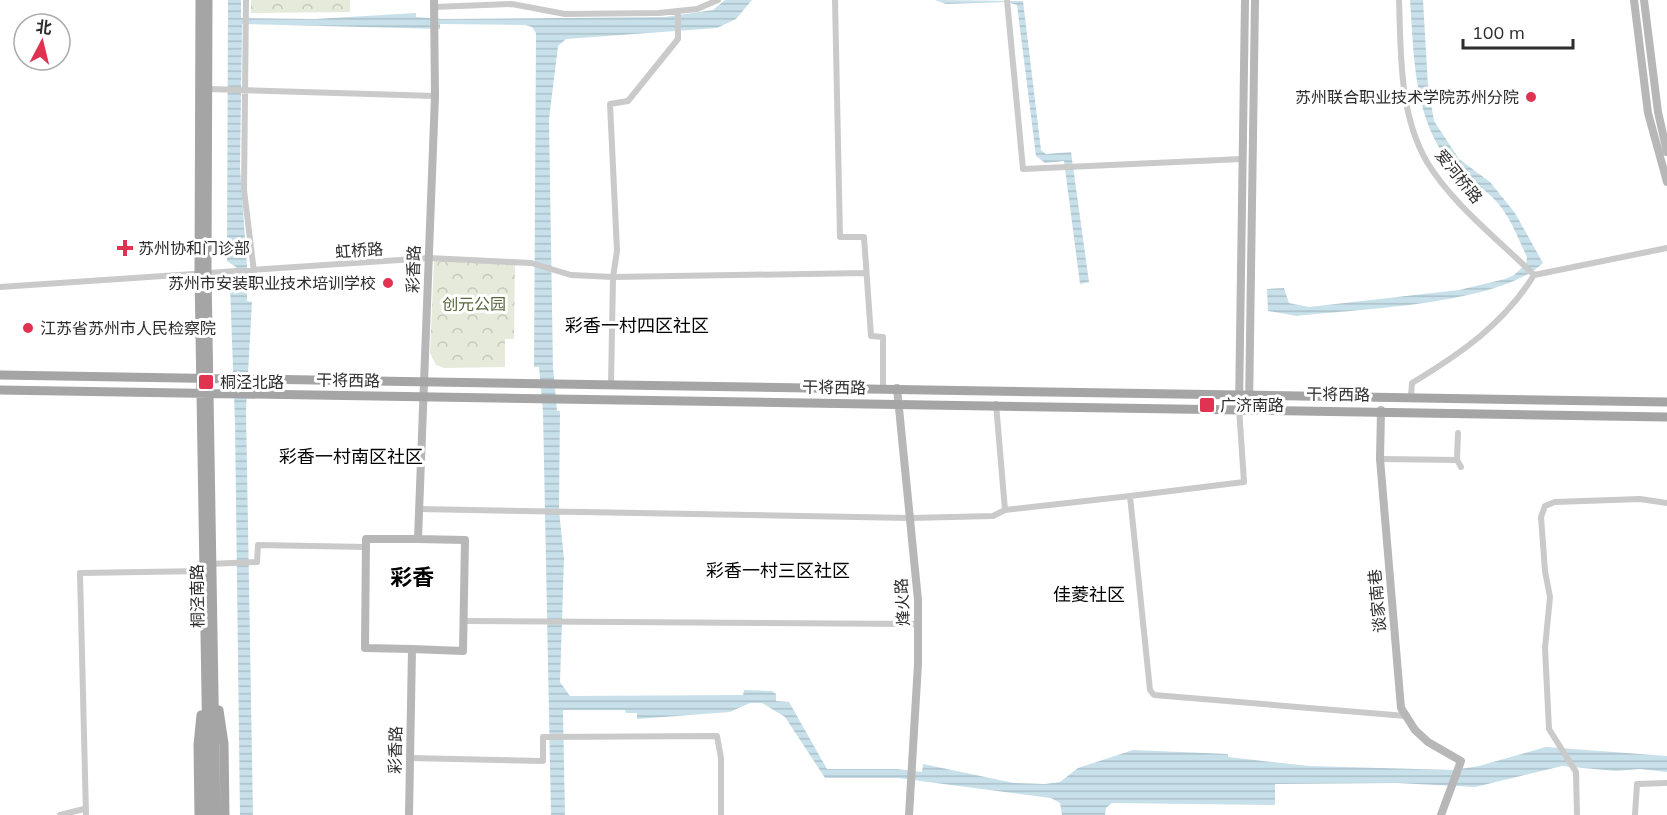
<svg xmlns="http://www.w3.org/2000/svg" width="1667" height="815" viewBox="0 0 1667 815" font-family="Mulish,'Noto Sans SC',sans-serif">
	<style>
		.park { fill: url(#park-crowns) }
		.water { fill: url(#water-rules) }
		.lines { fill: none; stroke-linecap: round; stroke-linejoin: round }
		.street { stroke: #cacaca; stroke-width: 6 }
		.secondary { stroke: #b7b7b7; stroke-width: 8 }
		.primary { stroke: #a5a5a5; stroke-width: 9 }
		.poi-dot { fill: #e03352; stroke: #fff; stroke-width: 2 }
		.labels { text-anchor: middle; dominant-baseline: central; stroke-width: 6; stroke-linejoin: round; paint-order: stroke }
		.poi-label { font-size: 16px; fill: #2d2d2d; stroke: #fff; text-anchor: start }
		.street-label { font-size: 16px; fill: #2d2d2d; stroke: #fff }
		.park-label { font-size: 16px; fill: #55673c; stroke: #fff }
		.neighbourhood-label { font-size: 18px; fill: #000; stroke: #fff }
		.district-label { font-size: 22px; font-weight: bold; fill: #000; stroke: #fff }
	</style>
	<defs>
		<pattern id="park-crowns" width="20" height="18" patternUnits="userSpaceOnUse" patternTransform="scale(1.5)"><rect width="20" height="18" fill="#e5eadb"/><path d="M2 6a3 3 0 1 1 6 0M12 15a3 3 0 1 1 6 0" fill="none" stroke="#c5c9bc"/></pattern>
		<pattern id="water-rules" width="6" height="5" patternUnits="userSpaceOnUse" patternTransform="scale(1.5)"><rect width="6" height="5" fill="#c7e0ea"/><path d="M0 2.5h6" fill="none" stroke="#abc0c9"/></pattern>
	</defs>
	<rect width="100%" height="100%" fill="#fff"/>
	<!-- park -->
	<path class="park" d="M251,0H350V12L251,13Z
		M434,261L515,264L514,339H505V367L444,368L436,365L430,353Z"/>
	<!-- water -->
	<path class="water" d="M228,0H241V18L315,19L416,13V17L441,19L665,17L713,10L725,0H752L736,19L717,28L566,39L558,46L549,119L553,367L557,411H560L559,510L564,559L560,682L570,696L743,695L744,690L772,691L776,694V701L789,702L827,769H897L922,772L923,764L1014,783L1045,784L1060,782L1078,768L1133,750L1228,754V757L1309,766L1453,770L1479,766L1546,747L1667,756V772L1640,769L1616,771L1562,766L1475,787L1397,783L1275,784V805L1112,803L1106,808L1105,815H1062L1060,803L1051,798L898,778H825L785,717L762,703H750L730,712L637,719V713H626L625,710H563L565,815H551L543,412L539,367H534L536,33L532,27L525,25L440,24V29L242,24L240,168L247,266L244,281L247,282V301L252,302L246,410L253,815H240L235,423L230,286L237,280L236,267L227,261Z
		M935,0L1023,1L1041,150L1046,154L1071,152L1089,282L1080,284L1064,161L1045,163L1036,156L1017,5L1007,2L946,4Z
		M1410,0H1423L1428,86L1434,121L1459,159L1490,182L1515,213L1543,263C1499,305 1359,309 1297,316L1268,311L1267,289L1284,288L1289,303L1309,307L1459,290L1505,279L1514,275L1526,264L1527,257C1517,236 1509,213 1492,197C1478,183 1459,176 1447,159C1413,114 1414,53 1410,0Z"/>
	<g class="lines">
		<!-- street -->
		<path class="street" d="M246,0L244,190L254,272
			M835,0L840,237H864L871,336L883,337V388
			M1007,0L1023,169L1242,159
			M1399,0C1401,54 1399,114 1427,162C1453,205 1499,240 1534,275
			M434,7L512,4L565,14L659,13L697,9L718,0
			M678,11V39L628,101L610,104L617,251L613,277L866,273
			M208,89L435,96
			M0,287L429,258L531,263L571,275L613,277L611,384
			M1411,396L1412,383C1460,354 1504,324 1534,275L1667,248
			M996,404L1005,510L1130,496
			M1239,408L1244,482L1130,496L1150,690L1154,695L1406,716
			M1458,433L1457,460L1461,467
			M1380,459L1457,460
			M419,509L910,518L993,516L1005,510
			M209,564L257,562L258,545L366,547
			M463,621L919,624
			M410,758L543,761V737L717,736L721,758V815
			M60,815L84,809
			M86,815L80,573L205,571
			M1577,815L1576,772L1549,729L1545,648L1550,597L1545,571L1541,517L1545,506L1555,502L1640,499L1667,503
			M1635,815L1637,784L1667,783"/>
		<!-- secondary -->
		<path class="secondary" d="M1634,0L1648,113L1667,182
			M1644,0L1658,112L1667,152
			M897,388L918,600V664L909,815
			M1239,408L1245,0
			M1249,408L1255,0
			M1381,410L1380,459L1401,708L1415,730L1428,742L1461,761L1441,815
			M412,649L365,648L366,539H418
			M409,815L412,649L463,651L465,540L418,539L435,96L434,0"/>
		<!-- primary -->
		<path class="primary" d="M200,0L199,273L208,815
			M208,0L207,273L216,815
			M0,375L1667,402
			M0,390L1667,417
			M219,710L224,744L225,815
			M199,815L198,745L201,715"/>
	</g>
	<!-- markers -->
	<g class="poi-dot">
		<circle cx="1531" cy="97" r="6"/>
		<path d="M122 239h6v6h6v6h-6v6h-6v-6h-6v-6h6z"/>
		<circle cx="388" cy="283" r="6"/>
		<circle cx="28" cy="328" r="6"/>
		<rect x="198" y="374" width="16" height="16" rx="3"/>
		<rect x="1199" y="397" width="16" height="16" rx="3"/>
	</g>
	<g class="labels">
		<!-- poi labels -->
		<g class="poi-label">
			<text x="1519" y="97" text-anchor="end">苏州联合职业技术学院苏州分院</text>
			<text x="138" y="248">苏州协和门诊部</text>
			<text x="376" y="283" text-anchor="end">苏州市安装职业技术培训学校</text>
			<text x="40" y="328">江苏省苏州市人民检察院</text>
			<text x="220" y="382">桐泾北路</text>
			<text x="1220" y="405">广济南路</text>
		</g>
		<!-- street labels -->
		<g class="street-label">
			<text transform="translate(1459 176) rotate(51)">爱河桥路</text>
			<text transform="translate(359 250) rotate(-4)">虹桥路</text>
			<text transform="translate(413 269) rotate(-88)">彩香路</text>
			<text transform="translate(348 380) rotate(1)">干将西路</text>
			<text transform="translate(834 387) rotate(1)">干将西路</text>
			<text transform="translate(1338 394) rotate(1)">干将西路</text>
			<text transform="translate(197 596) rotate(-91)">桐泾南路</text>
			<text transform="translate(1377 601) rotate(-95)">谈家南巷</text>
			<text transform="translate(902 602) rotate(-93)">烽火路</text>
			<text transform="translate(395 750) rotate(-89)">彩香路</text>
		</g>
		<!-- park labels -->
		<g class="park-label">
			<text x="474" y="304">创元公园</text>
		</g>
		<!-- neighbourhood labels -->
		<g class="neighbourhood-label">
			<text x="637" y="325">彩香一村四区社区</text>
			<text x="351" y="456">彩香一村南区社区</text>
			<text x="778" y="570">彩香一村三区社区</text>
			<text x="1089" y="594">佳菱社区</text>
		</g>
		<!-- district labels -->
		<g class="district-label">
			<text x="412" y="577">彩香</text>
		</g>
	</g>
	<!-- north arrow -->
	<g transform="translate(42 42) rotate(7)"><circle r="28" fill="#ffffff" stroke="#ababab" stroke-width="1.5"/>
	<path d="M0-4.5L10 22L0 15L-10 22Z" fill="#e03352"/>
	<text y="-9" font-size="16" font-weight="bold" text-anchor="middle" fill="#2d2d2d">北</text>
	</g>
	<!-- scale -->
	<path d="M1463 39v9h110v-9" fill="none" stroke="#2d2d2d" stroke-width="3"/>
	<text x="1472" y="39" font-size="18" fill="#2d2d2d" stroke="#ffffff" stroke-width="4.5" paint-order="stroke">100 m</text>
</svg>
